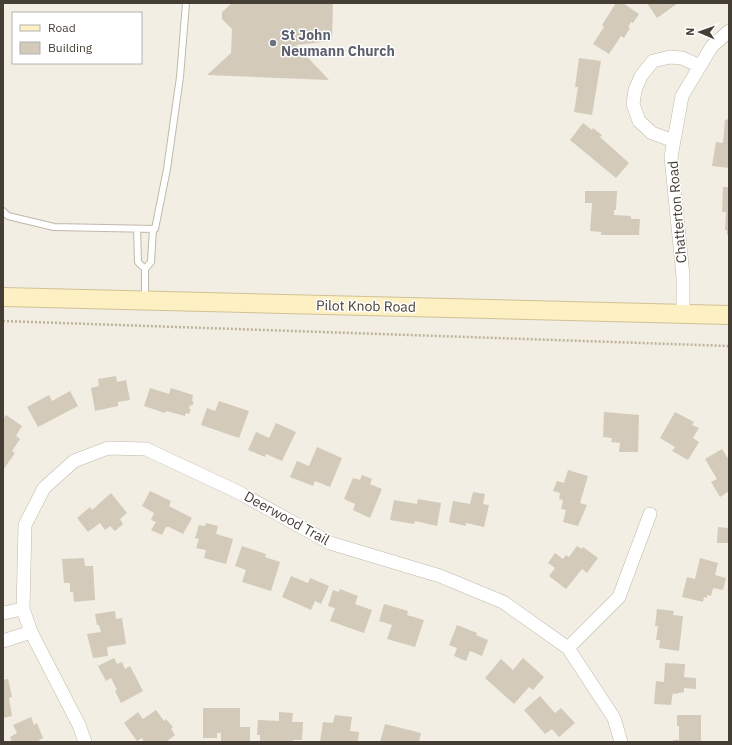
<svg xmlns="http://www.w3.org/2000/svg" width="732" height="745" viewBox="0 0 732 745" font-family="'IBM Plex Sans',sans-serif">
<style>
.building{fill:#d3caba}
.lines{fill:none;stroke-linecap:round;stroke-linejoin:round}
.lane-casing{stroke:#c0b9aa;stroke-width:8}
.street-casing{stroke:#c0b9aa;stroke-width:14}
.secondary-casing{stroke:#d1c295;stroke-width:20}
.path{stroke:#beb299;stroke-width:2.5;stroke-dasharray:2 2;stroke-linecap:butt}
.lane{stroke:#fff;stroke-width:6}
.street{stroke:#fff;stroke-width:13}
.secondary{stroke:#fdf0c3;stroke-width:18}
.worship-dot{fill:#6b7280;stroke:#fff;stroke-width:1.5}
.labels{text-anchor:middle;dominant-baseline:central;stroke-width:3;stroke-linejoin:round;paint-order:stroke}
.worship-label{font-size:14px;font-weight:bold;fill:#5b616d;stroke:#fff;text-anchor:start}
.street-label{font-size:14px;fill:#443e34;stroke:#fff}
</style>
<rect width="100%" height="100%" fill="#f2eee4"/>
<path class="building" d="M232 3H333L332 41 296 45 329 80 207 75 231 53 232 29 222 19V12Z
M616 3H623L639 14 633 23 631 22 628 27 630 28 624 38 621 36 609 54 593 44 604 27 602 25Z
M647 3H678L657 18Z
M579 58 601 61 592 115 574 112 578 87H575Z
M729 119V168L712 166 716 142 723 143 725 120Z
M583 123 592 130 593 128 602 135 600 137 629 163 616 178 570 140Z
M723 187H729V235H727V230H725L726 212H722Z
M585 191H617L616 210H614V215L631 216V219H640L639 235H601V232L590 231 592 203H585Z
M116 376 117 382 126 380 130 400 118 402V406L95 411 91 388 99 386 98 379Z
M150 388 169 394 171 388 193 395 192 401 194 402 192 406 190 405 189 409H191L189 414 186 413 185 416 166 411 165 413 144 406Z
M70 391 78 406 38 427 27 407 49 395 52 401Z
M219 401 249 411 239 438 201 425 207 408 215 411Z
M604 412 639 415 638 452H619L620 443 611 442 612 438 603 437Z
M675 412 694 422 692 425 699 428 693 438 699 442 688 460 672 451 675 447 660 438Z
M6 415 22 426 16 436 20 439 12 451 15 453 3 470V419Z
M276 423 296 432 282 461 266 454 265 457 248 450 256 432 269 438Z
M317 447 342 458 330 487 315 481 313 486 290 477 297 461 309 466Z
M722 449 729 460V491L720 497 711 482 717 479 705 459Z
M568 470 588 476 580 503 587 505 578 526 563 522 566 510 561 509 563 500 559 499 560 493 553 491 557 481 564 483Z
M362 475 372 479 370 484 382 489 370 518 353 510 355 504 344 499 353 478 360 480Z
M150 491 171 501 169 506 192 518 183 534 169 527H166L162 535 151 530 156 522 151 520 154 513 142 506Z
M473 492 485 494 483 504 489 505 484 527 466 523V526L449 522 453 501 470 504Z
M111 493 127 513 120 519 123 524 115 531 110 526 105 530 100 523 88 532 77 518 90 507 92 510Z
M418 499 441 503 437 526 415 521 414 524 390 520 394 500 417 504Z
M206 523 218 526 216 534 233 539 226 564 204 558 206 550 196 548 199 539 195 538 199 525 205 526Z
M728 524H729V543H717L718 527 728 528Z
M242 546 266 554 265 557 280 562 271 591 242 582 246 570 235 566Z
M577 546 582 549 583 547 598 558 587 573 582 569 566 589 549 576 555 568 548 563 555 553 563 559 566 555 569 557Z
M84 558 85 566H93L95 600 74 602 73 592H70V583H64L62 559Z
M700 558 718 563 715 575 726 578 723 590 713 588 711 596 707 595V598L704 597 703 602 682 597 687 577 695 579Z
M291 576 308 583 310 578 329 586 321 604 315 601 311 610 282 597Z
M340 589 358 596 355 604 372 610 364 633 330 621 335 608 328 606 333 590 339 592Z
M384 604 408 611 407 615 424 620 415 647 387 639 392 625 379 621Z
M657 609 674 611 673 615 683 616 679 651 659 648 660 640H656L658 626H655Z
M115 611 116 619 122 618 126 644 107 647 108 656 93 658 87 634 101 632 99 625H97L95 614Z
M457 625 477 633 476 635 488 640 482 656 470 651 466 661 454 656 457 648 449 645Z
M114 658 117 664 122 662 125 669 130 666 143 691 121 703 115 691 117 690 111 678 106 681 98 666Z
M523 658 544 677 533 690 529 687 514 704 485 678 501 659 513 670Z
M665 663 685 664 684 677 696 678V689L684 688V692L674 694 673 692 671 705 654 704 656 681 664 682Z
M8 679 12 697 9 698 12 716 3 718V680Z
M540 696 555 713 561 708 575 723 559 737 552 729 545 734 524 710Z
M203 708H240V727H250V742H221V733H217V738H203Z
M156 710 164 721 166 719 173 727 171 729 175 735 166 742H144L142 738 137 741 124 723 138 712 143 719Z
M279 712 293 713 292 722H303L302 740H293V742H260V735H257L258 720 279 721Z
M335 715 352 717 350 731 359 732 358 742H320L323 722 333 723Z
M677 715H701V742H673V740H679V726H677Z
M31 717 34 725 37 723 43 738 38 741 39 742H12L10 737 17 733 13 725Z
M385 724 421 733 419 742H380Z"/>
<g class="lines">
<defs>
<path id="lane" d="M3 211 8 216 54 227 155 229 167 169 180 77 186 3
M137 229 138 262 145 269
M145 300V269L151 262 153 229"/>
<path id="street" d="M674 141 652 133 639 121 633 104 635 90 641 76 653 61 670 57 682 58 700 66
M683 314V276L671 157 682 96 712 46 729 31
M3 613 23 609
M3 641 31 632
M568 648 619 597 650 514
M85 742 79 725 31 632 23 609 25 525 44 488 74 461 108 448 146 449 238 492 330 543 440 576 503 602 568 648 614 718 621 742"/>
<path id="secondary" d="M3 297 729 315"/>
</defs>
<use href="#lane" class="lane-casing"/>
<use href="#street" class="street-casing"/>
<use href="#secondary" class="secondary-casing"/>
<path class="path" d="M3 321 729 346"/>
<use href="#lane" class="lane"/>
<use href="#street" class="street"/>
<use href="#secondary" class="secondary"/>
</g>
<circle class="worship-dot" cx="273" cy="43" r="4"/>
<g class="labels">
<g class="worship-label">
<text x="281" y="35">St John<tspan x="281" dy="16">Neumann Church</tspan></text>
</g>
<g class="street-label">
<text transform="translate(677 212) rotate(-95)">Chatterton Road</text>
<text transform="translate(366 306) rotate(1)">Pilot Knob Road</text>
<text transform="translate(287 518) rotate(29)">Deerwood Trail</text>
</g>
</g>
<rect width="732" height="745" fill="none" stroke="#443e34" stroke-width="8"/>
<rect x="12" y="12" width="130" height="52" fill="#ffffff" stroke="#b4b2ae"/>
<rect x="20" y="25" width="20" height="6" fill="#fdf0c3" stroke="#b4b2ae"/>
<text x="48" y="32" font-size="12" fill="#443e34">Road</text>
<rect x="20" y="42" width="20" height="12" fill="#d3caba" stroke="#b4b2ae"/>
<text x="48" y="52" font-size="12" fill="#443e34">Building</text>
<g transform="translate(700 32) rotate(272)" stroke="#ffffff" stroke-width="3" paint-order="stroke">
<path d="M0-3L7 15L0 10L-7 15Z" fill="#443e34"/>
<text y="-6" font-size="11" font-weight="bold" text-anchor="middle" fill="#443e34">N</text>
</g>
</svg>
